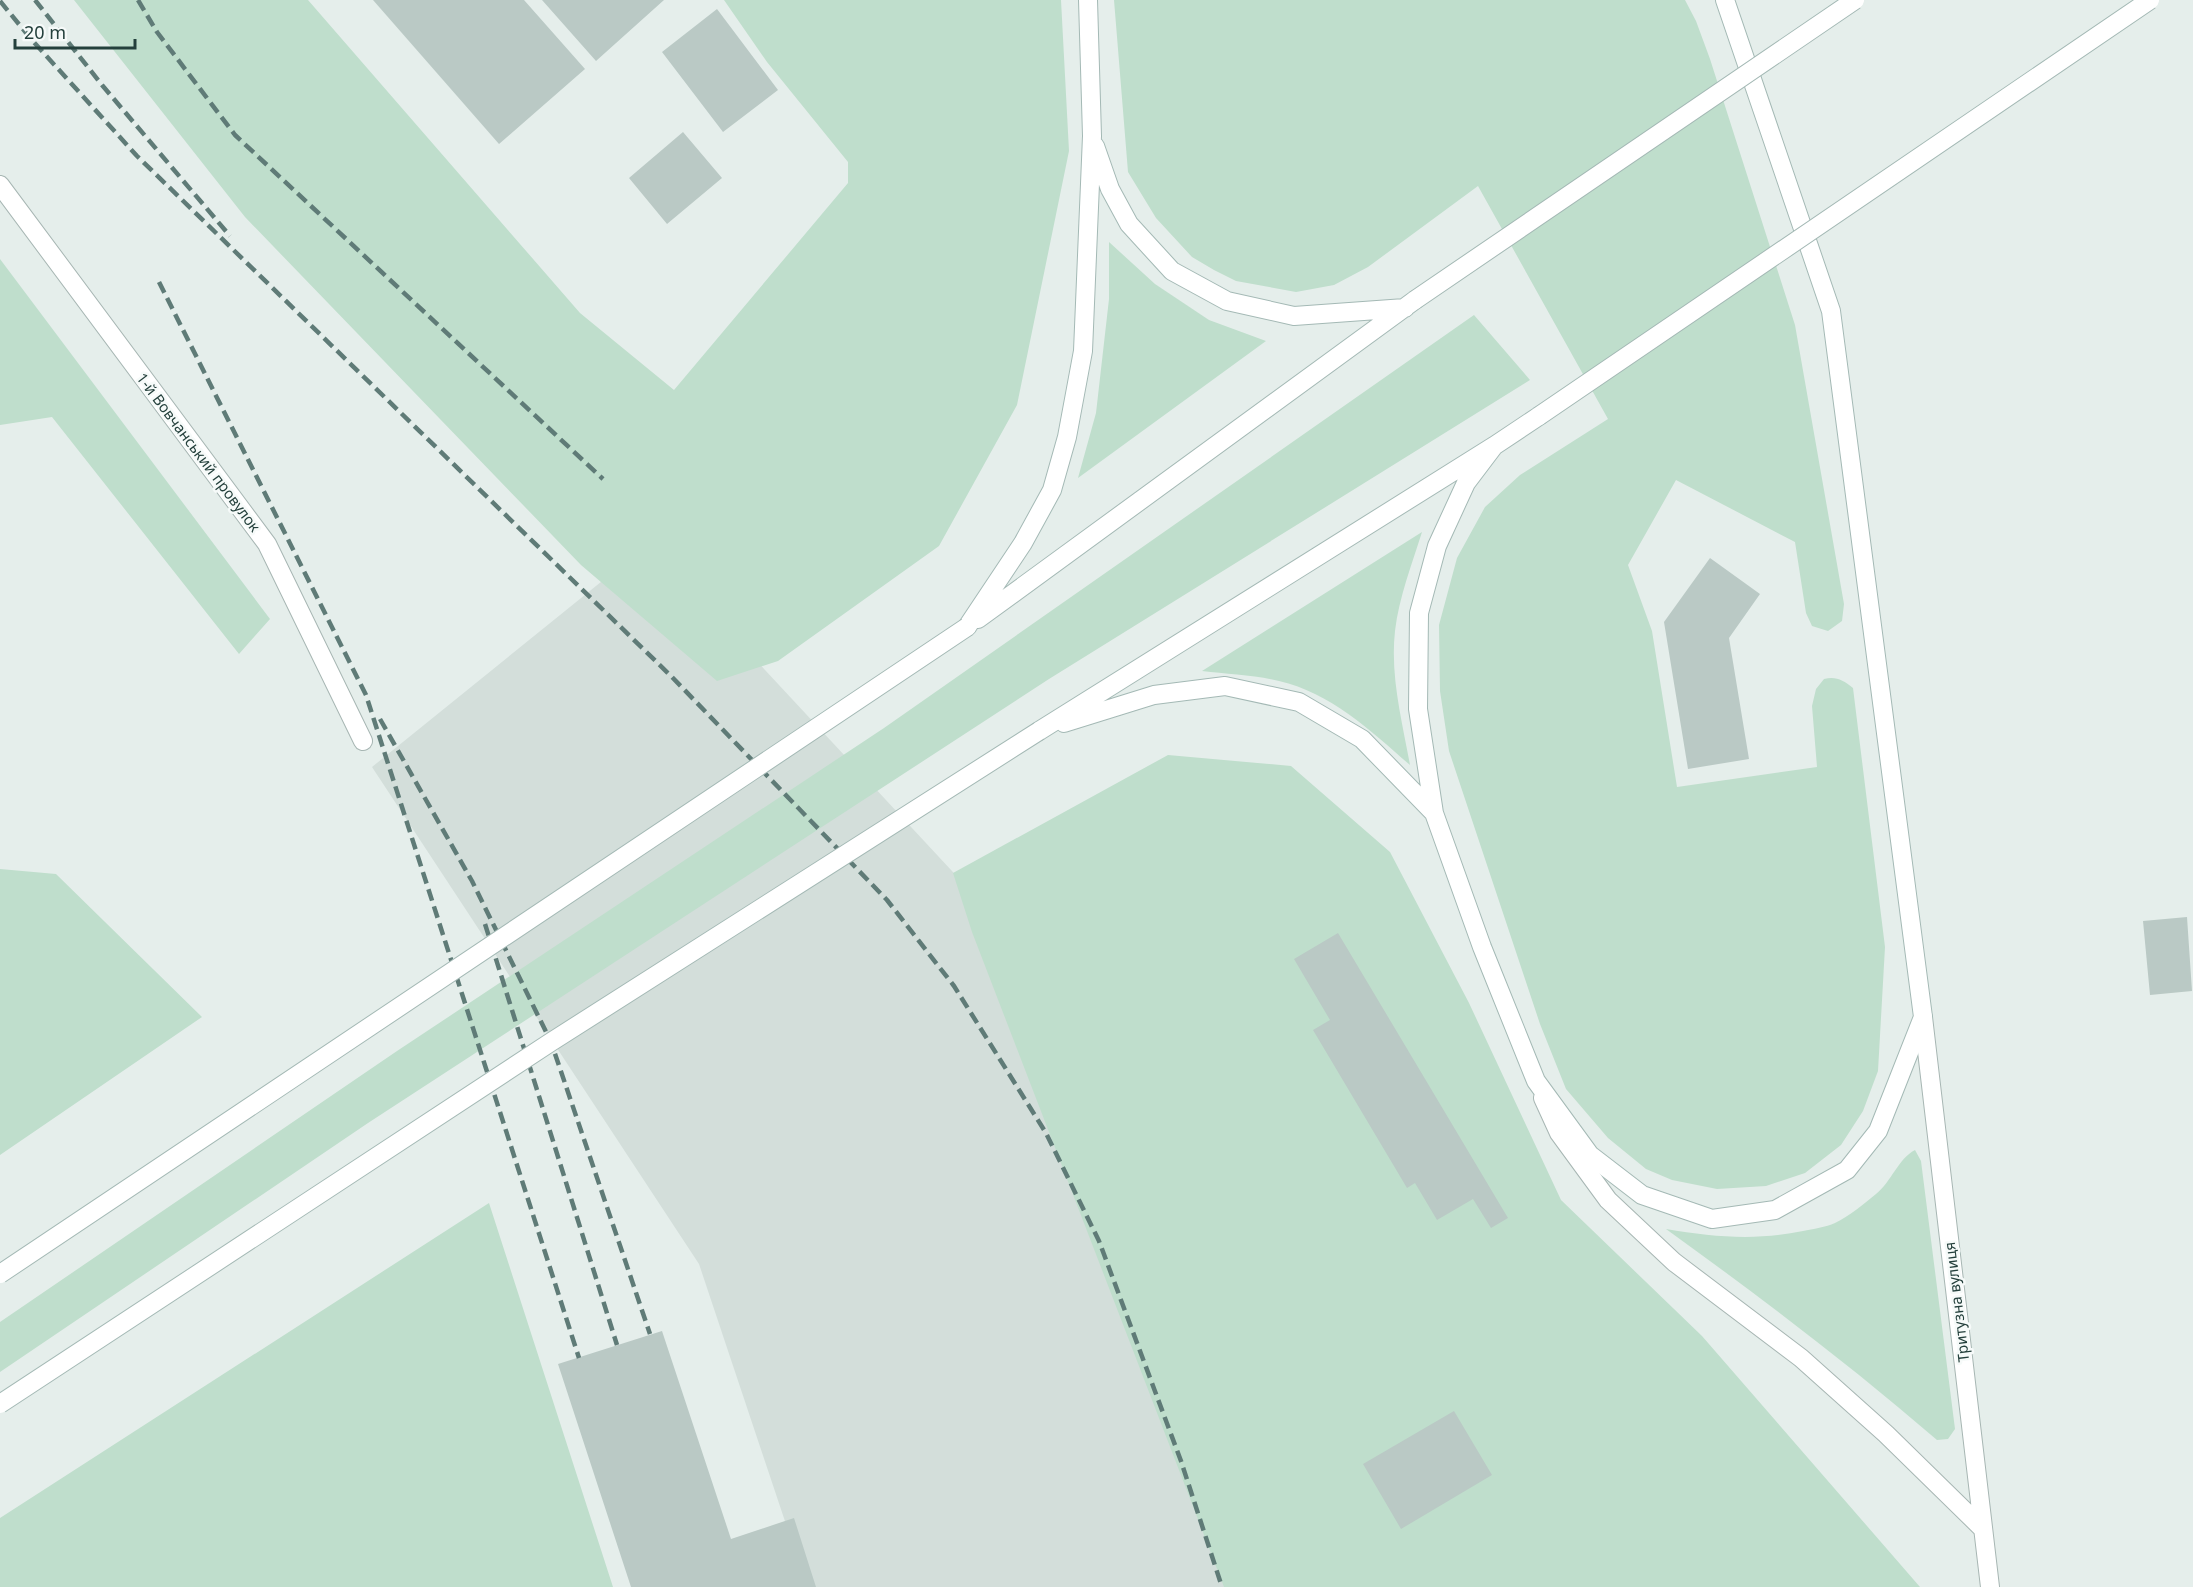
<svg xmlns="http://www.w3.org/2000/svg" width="2193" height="1587" viewBox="0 0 2193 1587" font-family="'Noto Sans',sans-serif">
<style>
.built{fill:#d3deda}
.green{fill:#bfdecc}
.building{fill:#bac9c5}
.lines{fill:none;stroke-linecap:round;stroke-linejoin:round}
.minor-casing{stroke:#a7b6b3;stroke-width:20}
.tertiary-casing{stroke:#a7b6b3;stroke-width:20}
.secondary-casing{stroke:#a4b9b5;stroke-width:20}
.minor{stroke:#fff;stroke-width:18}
.tertiary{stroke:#fff;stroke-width:18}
.secondary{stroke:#fff;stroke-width:18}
.rail{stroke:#5f7b77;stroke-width:4.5;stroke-dasharray:12 6;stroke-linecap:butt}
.secondary-bridge-casing{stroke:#a4b9b5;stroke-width:20;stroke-linecap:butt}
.secondary-bridge{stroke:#fff;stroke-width:18}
.labels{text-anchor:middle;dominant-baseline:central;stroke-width:5;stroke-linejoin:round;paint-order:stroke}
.street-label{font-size:15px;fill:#24403c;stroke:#f6faf9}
</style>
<rect width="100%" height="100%" fill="#e5eeeb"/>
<path class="built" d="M648 544 1096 1026 1320 1587H807L699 1264 372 767Z"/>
<path class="green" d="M74 0H308L580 313 674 390 848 183V162L767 62 724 0H1061L1069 151 1017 405 939 546 778 661 717 681 581 565 245 217Z
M1114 0H1685L1696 21 1710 59 1795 325 1844 604 1842 621 1828 631 1812 626 1806 613 1795 542 1676 480 1628 565 1652 631 1677 787 1817 767 1812 706 1816 689 1824 679C1836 676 1843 680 1853 688L1885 947 1878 1071 1863 1111 1841 1145 1805 1173 1766 1186 1717 1189 1672 1180 1646 1169 1608 1138 1566 1089 1540 1024 1449 751 1440 691 1439 625 1457 558 1485 507 1520 475 1608 419 1478 186 1368 267 1334 285 1296 292 1236 281 1214 270 1192 257 1156 218 1128 172Z
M1109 242 1155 284 1209 320 1266 341 1078 478 1096 413 1109 299Z
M0 259 270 619 239 654 52 417 0 425Z
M1474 315 1530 380 1049 679 368 1123 0 1372V1322L397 1051 884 728Z
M1422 532C1412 564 1399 597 1395 631 1390 676 1402 721 1410 765 1371 731 1331 693 1279 681 1255 675 1227 674 1202 671Z
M1168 755 1291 766 1390 852 1469 1003 1561 1200 1702 1336 1920 1587H1224L972 932 953 873Z
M0 869 56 874 202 1017 0 1155Z
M1915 1150 1921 1161 1955 1429 1948 1439 1937 1440C1850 1365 1759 1296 1666 1229 1714 1237 1755 1241 1803 1231 1813 1229 1826 1227 1835 1223 1849 1216 1864 1204 1876 1194 1892 1181 1898 1159 1915 1150Z
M489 1203 613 1587H0V1518Z"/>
<path class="building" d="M373 0H524L585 69 499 144Z
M542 0H664L596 61Z
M717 9 778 90 723 132 662 52Z
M683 132 722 178 667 224 629 178Z
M1710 558 1760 594 1729 638 1749 759 1688 769 1664 622Z
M2187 917 2192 991 2150 995 2143 921Z
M1338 933 1508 1218 1491 1228 1473 1199 1437 1220 1415 1183 1407 1188 1313 1030 1330 1020 1294 959Z
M662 1331 731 1539 794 1518 816 1587H631L558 1364Z
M1454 1411 1492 1475 1401 1529 1363 1464Z"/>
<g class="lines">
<defs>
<path id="minor" d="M0 185 267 544 363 741"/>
<path id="tertiary" d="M1923 1017 1990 1587
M1543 1098 1559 1133 1608 1200 1674 1262 1801 1358 1886 1434 1982 1528"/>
<path id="secondary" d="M1095 146 1110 189 1129 224 1172 271 1227 301 1294 316 1405 308
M1494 446 1466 483 1437 546 1419 613 1418 709 1434 813 1482 947 1536 1081 1590 1155 1642 1195 1712 1219 1775 1210 1847 1170 1878 1131 1923 1017 1831 311 1725 0
M978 619 1415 300
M967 627 1023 543 1052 490 1067 437 1083 351 1092 136 1088 0
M1064 723 1154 695 1225 686 1299 702 1362 739 1434 813
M1039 731 1494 446 1539 416"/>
</defs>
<use href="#minor" class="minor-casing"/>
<use href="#tertiary" class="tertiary-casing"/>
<use href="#secondary" class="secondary-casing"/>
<use href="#minor" class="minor"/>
<use href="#tertiary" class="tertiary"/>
<use href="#secondary" class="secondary"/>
<path class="rail" d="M35 0 102 85 230 236
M138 0 157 32 235 135 603 479
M0 1 31 39 137 156 672 677 887 900 954 986 1046 1133 1099 1241 1181 1461 1222 1587
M159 282 366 695 579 1358
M380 719 472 881 551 1042 650 1334
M485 924 617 1345"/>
<defs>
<path id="secondary-bridge" d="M1415 300 1855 0
M1539 416 2150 0
M0 1274 967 627
M0 1404 551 1042 1039 731"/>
</defs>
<use href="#secondary-bridge" class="secondary-bridge-casing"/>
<use href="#secondary-bridge" class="secondary-bridge"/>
</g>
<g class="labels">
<g class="street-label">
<text transform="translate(199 452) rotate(53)">1-й Вовчанський провулок</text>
<text transform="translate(1956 1302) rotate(-97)">Тритузна вулиця</text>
</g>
</g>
<path d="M15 39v9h120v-9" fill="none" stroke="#24403c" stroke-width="3"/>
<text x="24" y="39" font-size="18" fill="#24403c" stroke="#f6faf9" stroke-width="4.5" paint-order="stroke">20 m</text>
</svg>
